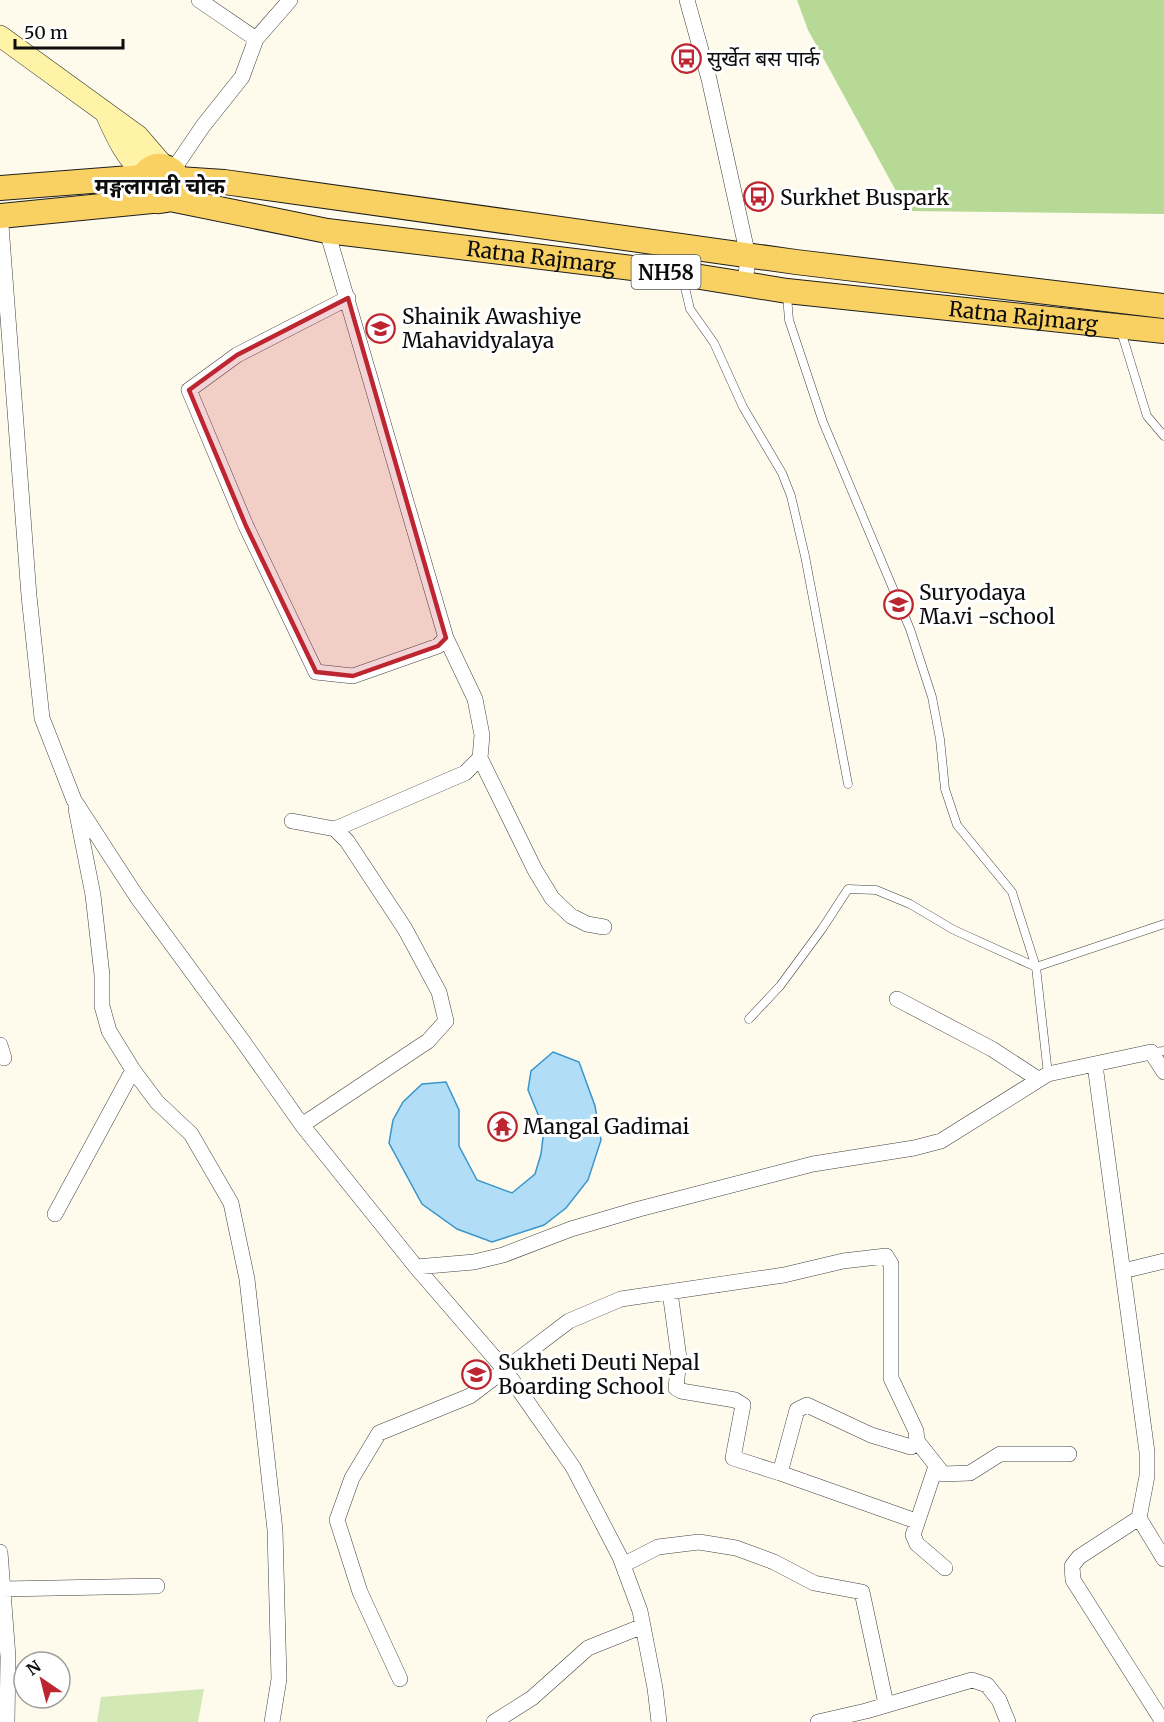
<svg xmlns="http://www.w3.org/2000/svg" width="1164" height="1722" viewBox="0 0 1164 1722" font-family="Merriweather,'Noto Sans Devanagari',serif">
<style>
.green{fill:#d2e9b6}
.forest{fill:#b6da96}
.water{fill:#b1def6;stroke:#3895cd;stroke-width:1.5}
.lines{fill:none;stroke-linecap:round;stroke-linejoin:round}
.service-casing{stroke:#404040;stroke-width:9}
.minor-casing{stroke:#404040;stroke-width:16}
.secondary-casing{stroke:#2f2f2f;stroke-width:22}
.primary-casing{stroke:#1e1e1e;stroke-width:26}
.service{stroke:#fff;stroke-width:8}
.minor{stroke:#fff;stroke-width:15}
.secondary{stroke:#fff3a7;stroke-width:21}
.primary{stroke:#f9d163;stroke-width:24}
.marked{fill:#bd2530;fill-opacity:0.2;stroke:#bd2530;stroke-width:4.5;stroke-linejoin:round}
.labels{text-anchor:middle;dominant-baseline:central;stroke-width:6;stroke-linejoin:round;paint-order:stroke}
.shield{fill:#fff;stroke:#565656;stroke-width:1.5}
.shield-label{font-size:20px;font-weight:bold;fill:#0d0d0d}
.poi-label{font-size:21px;fill:#0d0d0d;stroke:#fff;text-anchor:start}
.street-label{font-size:21px;fill:#0d0d0d;stroke:#fff}
.neighbourhood-label{font-size:22px;font-weight:bold;fill:#0d0d0d;stroke:#fff}
</style>
<rect width="100%" height="100%" fill="#fffbec"/>
<path class="green" d="M204 1689 198 1722H97L101 1697Z"/>
<path class="forest" d="M797 0H1164V214L907 211 808 30Z"/>
<path class="water" d="M553 1052 579 1062 595 1106 601 1140 588 1180 566 1208 544 1225 492 1242 457 1229 422 1204 389 1143 393 1120 403 1102 422 1084 446 1082 459 1110V1146L477 1180 512 1193 535 1174 541 1154 544 1129 528 1090 531 1071Z"/>
<g class="lines">
<defs>
<path id="service" d="M683 279 690 309 714 343 743 407 782 473 791 496 805 556 848 784
M787 296 789 320 823 422 910 629 932 697 940 739 945 789 957 825 1012 892 1036 967 1048 1074
M1121 331 1147 416 1164 436
M749 1019 780 986 822 929 848 889 876 890 910 904 954 930 1036 967 1164 924
M1151 1052 1164 1051"/>
<path id="minor" d="M199 0 256 39
M687 0 709 79 748 256 745 285
M173 170 203 126 242 77 256 39 290 0
M0 212 29 596 42 718 74 800 137 897 242 1040 302 1125 416 1267 505 1370 573 1467 620 1557 640 1611 655 1688 659 1722
M327 231 446 638 475 699 482 735 480 758 535 870 552 898 571 916 587 924 604 927
M348 298 237 355 189 390 246 526 316 672 353 676 438 646 446 638
M76 809 93 895 102 975V1006L109 1031 133 1070 157 1102 191 1134 231 1203 247 1279 275 1530 279 1679 272 1722
M292 821 335 829 465 773 480 758
M897 999 992 1049 1038 1079
M0 1045 4 1058
M1095 1065 1147 1452V1476L1139 1518 1079 1557 1072 1566 1073 1580 1163 1722
M302 1125 428 1041 446 1021 439 992 405 929 347 841 335 829
M55 1214 133 1070
M416 1267 474 1262 503 1255 571 1229 639 1209 813 1164 914 1148 941 1141 1048 1074 1151 1052 1164 1072
M1123 1271 1164 1261
M917 1441 943 1474 970 1473 1000 1454H1069
M936 1466 913 1535 917 1544 945 1568
M780 1473 916 1521
M1139 1518 1164 1559
M0 1552 8 1657 7 1722
M623 1565 658 1547 699 1542 736 1548 774 1562 814 1583 862 1592 886 1704
M3 1589 157 1586
M400 1679 360 1592 337 1520 352 1478 379 1433 470 1396 569 1321 621 1299 784 1275 843 1261 886 1256 891 1264V1378L916 1431 917 1441 911 1447 871 1435 807 1405 797 1410 780 1473 733 1458 743 1405 735 1400 681 1391 676 1388 679 1358 670 1292
M494 1722 532 1698 588 1648 643 1626
M818 1722 866 1711 972 1680 987 1685 999 1700 1008 1722"/>
<path id="secondary" d="M0 36 138 136 163 165
M106 114C116 136 125 157 144 173"/>
<g id="primary">
<path d="M178 179 224 182 796 262 1164 306"/>
<path d="M0 188 143 177"/>
<path id="s1" d="M170 199C178 189 182 175 168 168 137 154 129 213 170 199L327 231 682 274 787 291 1164 331"/>
<path d="M0 216 152 201"/>
</g>
</defs>
<use href="#service" class="service-casing"/>
<use href="#minor" class="minor-casing"/>
<use href="#secondary" class="secondary-casing"/>
<use href="#primary" class="primary-casing"/>
<use href="#service" class="service"/>
<use href="#minor" class="minor"/>
<use href="#secondary" class="secondary"/>
<use href="#primary" class="primary"/>
</g>
<path class="marked" d="M348 298 446 638 438 646 353 676 316 672 246 526 189 390 237 355Z"/>
<defs>
<symbol id="bus-ring" viewBox="-11 -11 22 22"><circle r="9.5" fill="#fff" stroke="#bd2530" stroke-width="1.5"/><path d="M-5-6H5V4H4V6H2V4H-2V6H-4V4H-5ZM-3.5-4V0h7V-4ZM-3.5 1.2v1.5H-2V1.2ZM2 1.2v1.5H3.5V1.2Z" fill="#bd2530"/></symbol>
<symbol id="school-ring" viewBox="-11 -11 22 22"><circle r="9.5" fill="#fff" stroke="#bd2530" stroke-width="1.5"/><path d="M0-5L7-2L0 1L-7-2ZM-4 1L0 2.5L4 1V4Q0 6-4 4Z" fill="#bd2530"/></symbol>
<symbol id="temple-ring" viewBox="-11 -11 22 22"><circle r="9.5" fill="#fff" stroke="#bd2530" stroke-width="1.5"/><path d="M0-6L5-2H3V0L6.5 2.5H4V6H1.5V3h-3V6H-4V2.5H-6.5L-3 0V-2H-5Z" fill="#bd2530"/></symbol>
</defs>
<g fill-rule="evenodd">
<use href="#bus-ring" x="670" y="42" width="33" height="33"/>
<use href="#bus-ring" x="742" y="180" width="33" height="33"/>
<use href="#school-ring" x="364" y="312" width="33" height="33"/>
<use href="#school-ring" x="882" y="588" width="33" height="33"/>
<use href="#temple-ring" x="486" y="1110" width="33" height="33"/>
<use href="#school-ring" x="460" y="1358" width="33" height="33"/>
</g>
<g class="labels">
<rect class="shield" x="631.5" y="255" width="69" height="34" rx="4.5"/>
<g class="shield-label">
<text x="666" y="272">NH58</text>
</g>
<g class="poi-label">
<text x="707" y="58">सुर्खेत बस पार्क</text>
<text x="780" y="197">Surkhet Buspark</text>
<text x="402" y="316">Shainik Awashiye<tspan x="402" dy="24">Mahavidyalaya</tspan></text>
<text x="919" y="592">Suryodaya<tspan x="919" dy="24">Ma.vi -school</tspan></text>
<text x="523" y="1126">Mangal Gadimai</text>
<text x="498" y="1362">Sukheti Deuti Nepal<tspan x="498" dy="24">Boarding School</tspan></text>
</g>
<g class="street-label">
<text stroke="none"><textPath href="#s1" startOffset="488">Ratna Rajmarg</textPath></text>
<text stroke="none"><textPath href="#s1" startOffset="974">Ratna Rajmarg</textPath></text>
</g>
<g class="neighbourhood-label">
<text x="160" y="186">मङ्गलागढी चोक</text>
</g>
</g>
<g transform="translate(42 1680) rotate(325)"><circle r="28" fill="#ffffff" stroke="#9e9e9e" stroke-width="1.5"/>
<path d="M0-4.5L10 22L0 15L-10 22Z" fill="#bd2530"/>
<text y="-9" font-size="16" font-weight="bold" text-anchor="middle" fill="#0d0d0d">N</text>
</g>
<path d="M15 39v9h108v-9" fill="none" stroke="#0d0d0d" stroke-width="3"/>
<text x="24" y="39" font-size="18" fill="#0d0d0d" stroke="#ffffff" stroke-width="4.5" paint-order="stroke">50 m</text>
</svg>
